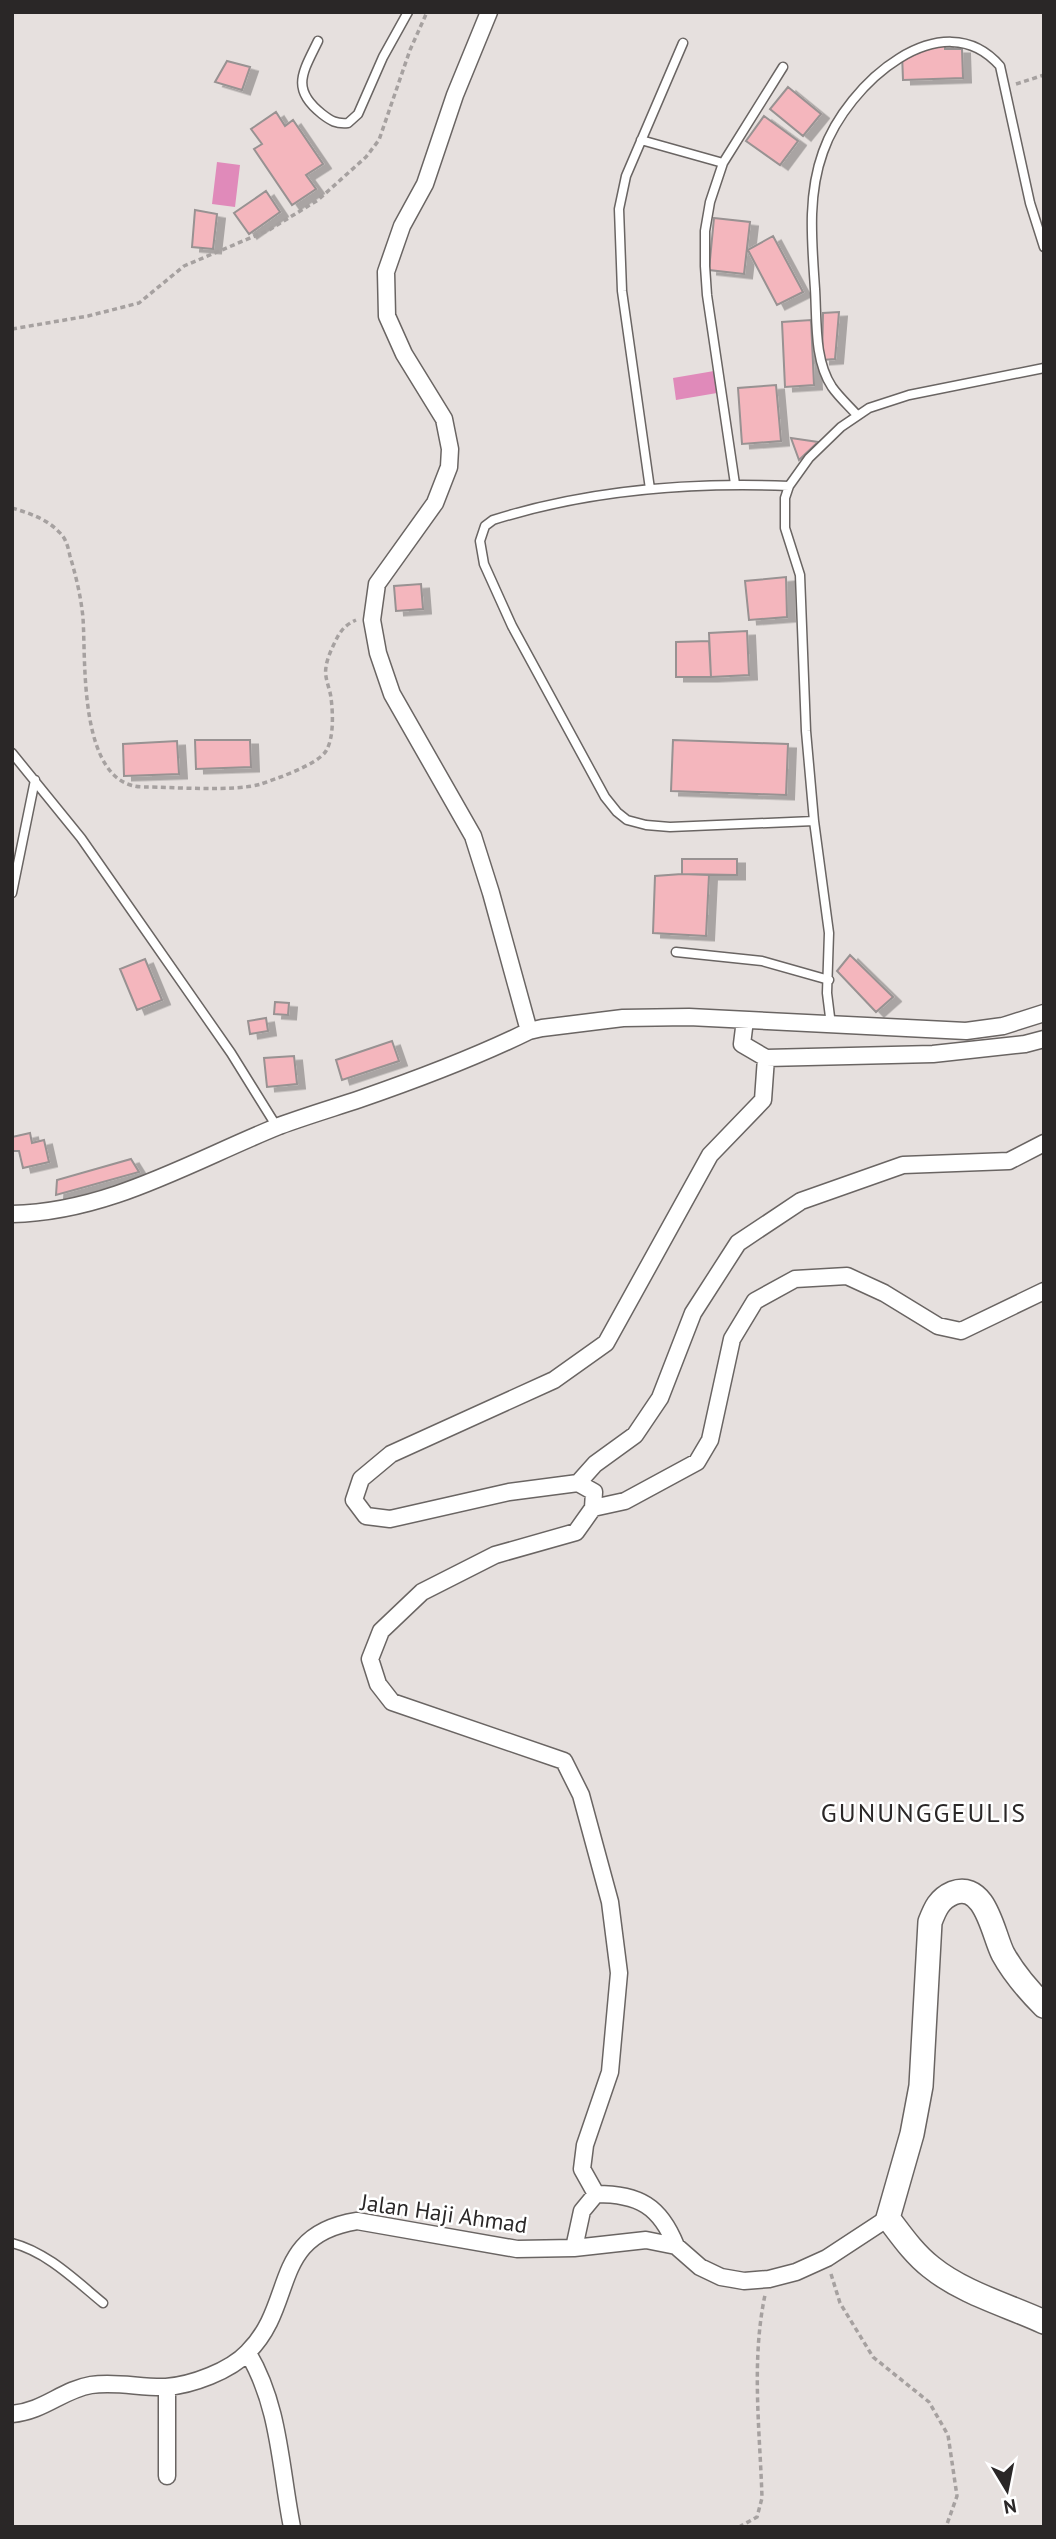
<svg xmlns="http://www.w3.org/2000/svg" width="1056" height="2539" viewBox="0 0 1056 2539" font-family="'PT Sans',sans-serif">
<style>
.water{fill:#e08aba}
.building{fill:#f4b6bd;stroke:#989292;stroke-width:2;filter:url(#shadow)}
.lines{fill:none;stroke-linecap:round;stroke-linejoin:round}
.service-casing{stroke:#6a6563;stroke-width:11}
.minor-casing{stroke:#6a6563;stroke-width:19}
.secondary-casing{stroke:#6a6563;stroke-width:26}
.path{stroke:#a6a1a0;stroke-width:3.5;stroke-dasharray:5 3.5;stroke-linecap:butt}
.service{stroke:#fff;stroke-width:8}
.minor{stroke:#fff;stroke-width:16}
.secondary{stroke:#fff;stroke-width:23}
.labels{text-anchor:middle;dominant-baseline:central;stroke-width:5;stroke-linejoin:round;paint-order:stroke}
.street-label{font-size:23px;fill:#2a2727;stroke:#fff}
.quarter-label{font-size:26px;letter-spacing:2px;fill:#2a2727;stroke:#fff}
</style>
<defs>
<filter id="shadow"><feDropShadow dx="8" dy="4.5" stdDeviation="0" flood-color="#0004"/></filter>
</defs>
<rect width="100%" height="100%" fill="#e6e0de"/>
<path class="water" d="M217 162 240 165 235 207 212 204Z
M714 371 717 393 676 400 673 378Z"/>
<path class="building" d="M945 43V49H962L963 78 903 80 902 53 919 52V44Z
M227 61 250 67 242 90 215 82Z
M788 87 821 114 803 136 770 109Z
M276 112 285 126 293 120 323 164 306 175 316 189 292 205 254 149 262 144 251 129Z
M764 116 798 141 780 165 746 141Z
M266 191 280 212 249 234 234 213Z
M195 210 217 214 213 249 192 247Z
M714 218 750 222 744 274 709 270Z
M773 236 803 292 777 305 748 250Z
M839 312 835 359 822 360 823 313Z
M811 320 814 385 785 387 782 322Z
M776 385 781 441 742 444 738 388Z
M791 438 818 442 799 460Z
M786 577 787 617 749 620 745 581Z
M421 584 423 609 396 611 394 586Z
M747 631 749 675 711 677 709 633Z
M709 641 711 677H676V642Z
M195 740H250L251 767 196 769Z
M673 740 788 744 786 795 671 791Z
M177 741 179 774 124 776 123 744Z
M682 859H737V875L682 874Z
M682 874 709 875 706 936 653 933 655 876Z
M850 955 893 997 876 1012 837 971Z
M145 959 162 1000 137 1010 120 969Z
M275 1002 289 1003 288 1015 274 1014Z
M266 1018 268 1031 250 1034 248 1021Z
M392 1041 399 1061 342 1080 336 1060Z
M294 1056 297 1084 267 1087 264 1058Z
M30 1133 32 1143 44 1140 49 1162 23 1168 19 1151H12V1137Z
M131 1159 139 1172 56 1195 57 1180Z"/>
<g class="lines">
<defs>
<path id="service" d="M318 41C303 72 290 89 322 114 331 121 336 124 348 123L358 114 383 57 408 12
M641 140 723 163
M857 415C849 406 839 397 832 387 814 360 817 321 815 289 812 243 807 196 823 152 847 83 943 0 1000 66L1030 203 1044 247
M735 484 707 295 705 266V231L710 202 723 163 783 67
M789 486C690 482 588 490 493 520L485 526 480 541 484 564 512 626 605 797 617 812 627 820 646 825 670 827 814 821
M650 489 622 291 619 209 626 176 683 43
M12 753 81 838 231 1053 277 1127
M12 893 35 780
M676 952 762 961 829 980
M831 1025 827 993 829 933 814 821 806 731 800 575 785 528V498L789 486 809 458 841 427 869 408 909 395 1044 368
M12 2243C47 2252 75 2280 103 2303"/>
<path id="minor" d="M489 12 455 95 425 184 402 226 386 272 387 316 404 354 444 419 450 449 449 467 435 503 377 584 372 620 378 653 392 694 473 836 491 893 529 1031
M745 1020 742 1044 766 1058 933 1054 1025 1044 1044 1039
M12 1214C109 1212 192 1161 279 1126 306 1116 333 1108 360 1099 418 1079 474 1058 529 1031L542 1028 623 1018 689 1017 966 1031 1003 1026 1044 1013
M578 1483 595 1464 635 1435 660 1398 693 1313 738 1243 801 1201 903 1165 1009 1161 1044 1143
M593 1508 625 1501 697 1462 710 1440 732 1339 755 1301 795 1279 847 1276 884 1293 938 1326 961 1331 1044 1291
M596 2194 582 2169 585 2145 610 2072 619 1973 610 1902 581 1795 564 1761 392 1702 378 1684 370 1659 381 1631 422 1592 495 1555 576 1532 593 1508 594 1492 578 1483 509 1492 390 1519 366 1516 354 1500 361 1479 391 1454 554 1380 606 1343 710 1155 763 1100 766 1058
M574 2248 582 2211 596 2194C639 2194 660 2206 676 2246
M248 2353C280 2407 280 2467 292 2527
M12 2414C44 2411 62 2390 91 2385 116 2381 141 2388 166 2387 192 2385 230 2371 248 2352 297 2303 269 2235 357 2221L517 2249 574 2248 646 2240 676 2246 700 2267 721 2277 744 2281 769 2279 796 2272 827 2258 888 2218
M167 2476V2387"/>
<path id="secondary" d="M1044 2006C1028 1990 1014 1974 1003 1954 993 1935 986 1881 953 1893 939 1899 935 1909 930 1922L921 2086 912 2134 888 2218C901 2235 914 2254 931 2267 963 2293 1007 2305 1044 2322"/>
</defs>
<use href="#service" class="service-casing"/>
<use href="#minor" class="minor-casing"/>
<use href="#secondary" class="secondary-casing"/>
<path class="path" d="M1016 84 1044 75
M12 329 88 316 139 303 184 266 269 230 318 200 366 157 379 140 410 50 427 12
M12 508C29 513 47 519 59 532 66 538 68 547 70 556 76 576 81 597 83 618 86 662 78 787 144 787 174 787 234 792 261 784 278 778 317 765 326 751 334 738 333 713 331 698 330 688 324 678 326 667 327 659 331 650 335 642 340 631 345 625 356 620
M831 2274 840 2303 873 2357 929 2402 948 2435 957 2496 946 2527
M739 2527 757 2517 762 2498C760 2431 751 2361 765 2295"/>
<use href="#service" class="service"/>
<use href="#minor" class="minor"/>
<use href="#secondary" class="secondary"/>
</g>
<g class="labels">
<g class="street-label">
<text transform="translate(444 2213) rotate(8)">Jalan Haji Ahmad</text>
</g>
<g class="quarter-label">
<text x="924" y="1812">GUNUNGGEULIS</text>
</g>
</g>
<rect width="1056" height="2539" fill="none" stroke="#2a2727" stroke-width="28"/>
<g transform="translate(1007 2490) rotate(170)" stroke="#ffffff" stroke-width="5" paint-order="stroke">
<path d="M0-5L12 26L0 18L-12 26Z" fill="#2a2727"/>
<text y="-10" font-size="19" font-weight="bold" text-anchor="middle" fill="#2a2727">N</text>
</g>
</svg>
